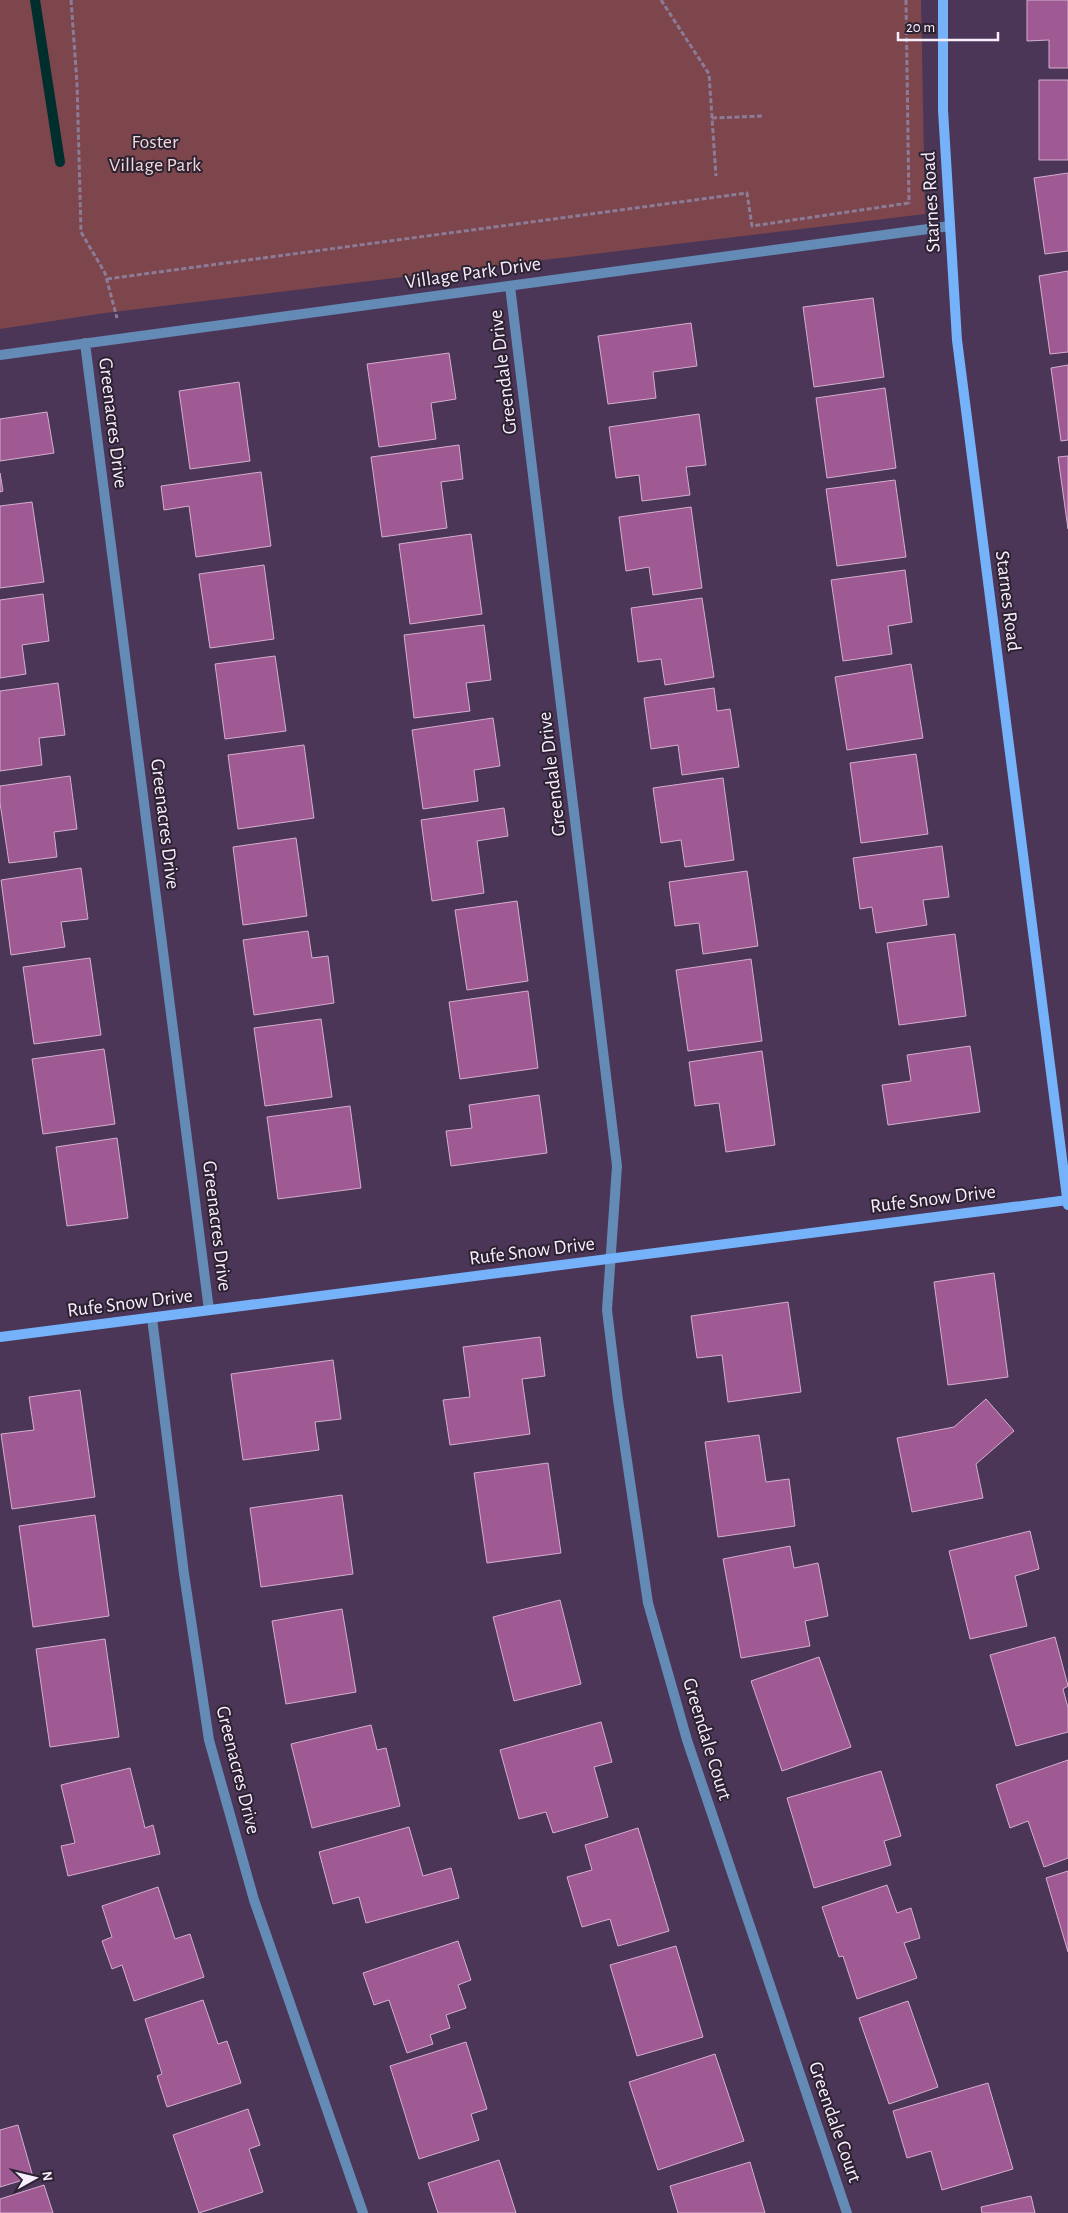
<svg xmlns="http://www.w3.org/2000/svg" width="1068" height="2213" viewBox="0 0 1068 2213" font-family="'Alegreya Sans',sans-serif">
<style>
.green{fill:#7d464c}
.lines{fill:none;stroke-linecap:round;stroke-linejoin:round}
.stream{stroke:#002e2d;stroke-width:10}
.building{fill:#9f5a93;stroke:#d5aecd}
.path{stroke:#8c7b96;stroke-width:3;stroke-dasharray:5 2.5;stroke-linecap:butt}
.minor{stroke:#648ab6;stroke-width:10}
.secondary{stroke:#75b2f9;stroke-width:10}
.labels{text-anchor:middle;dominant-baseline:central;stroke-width:4;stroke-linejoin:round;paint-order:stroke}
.park-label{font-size:20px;fill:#f1d7d8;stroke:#2c2231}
.street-label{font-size:20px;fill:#f8eefe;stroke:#2c2231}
</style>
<rect width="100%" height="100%" fill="#4b3657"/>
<path class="green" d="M0 0H921L925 214 105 313 0 329Z"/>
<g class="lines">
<path class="stream" d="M35 0 60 162"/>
</g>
<path class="building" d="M1027 0H1068V68H1049V40L1027 41Z
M1039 80H1068V160H1039Z
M1068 173V251L1045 254 1034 178Z
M1068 271V352L1050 354 1039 276Z
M873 298 884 377 814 387 803 307Z
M691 323 697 366 653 372 656 398 608 404 598 336Z
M449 353 456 399 431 403 436 439 379 447 367 364Z
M1068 365V440L1061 441 1051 368Z
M239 382 250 461 190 469 179 391Z
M885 388 896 468 827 478 816 398Z
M47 412 54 453 0 461V419Z
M699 414 706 465 686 467 690 495 642 501 639 475 616 478 609 427Z
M459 445 463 479 441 482 447 528 382 537 371 457Z
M1068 456V529L1058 457Z
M261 472 271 546 196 557 189 506 164 510 161 486Z
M0 473 3 491 0 492Z
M895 480 906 557 837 566 826 489Z
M32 502 44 582 0 588V506Z
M691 507 702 588 653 595 649 567 626 571 619 517Z
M471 534 482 614 410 624 399 544Z
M264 565 274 639 210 648 199 574Z
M905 570 912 622 888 626 892 654 843 661 831 580Z
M43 594 49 641 22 645 26 674 0 678V600Z
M702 598 714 677 665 685 661 659 638 662 631 608Z
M484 625 491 680 466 683 470 711 414 718 404 635Z
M275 656 286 731 225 739 215 664Z
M911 664 923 738 847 750 835 677Z
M58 683 65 735 39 738 42 765 0 771V691Z
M714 688 717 711 730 709 739 767 682 775 678 745 651 749 644 698Z
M493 718 500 766 474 770 478 801 423 809 412 730Z
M304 745 314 818 238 829 228 755Z
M916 754 928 834 861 843 850 763Z
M70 776 77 829 54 832 57 857 9 863 0 803V786Z
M723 778 734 860 685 867 681 840 661 843 653 788Z
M504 808 508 836 477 841 484 893 432 901 421 820Z
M296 838 307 916 243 925 233 847Z
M942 846 949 897 923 900 927 925 876 933 872 907 860 909 853 858Z
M81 868 88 919 61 922 65 947 11 955 1 880Z
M747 871 758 946 703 954 699 923 675 926 669 882Z
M517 901 528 981 467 990 455 910Z
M308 931 312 958 328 956 334 1003 254 1015 243 940Z
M955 934 966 1016 899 1025 887 943Z
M90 958 101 1035 34 1044 23 967Z
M751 959 762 1041 688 1051 676 970Z
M528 991 538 1068 460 1079 449 1002Z
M321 1019 332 1097 265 1106 254 1028Z
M970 1046 980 1112 888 1125 882 1085 911 1081 907 1055Z
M104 1049 115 1124 43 1134 32 1059Z
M762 1051 775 1145 726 1152 719 1103 695 1106 689 1062Z
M539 1095 547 1153 451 1166 446 1131 472 1128 469 1105Z
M350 1106 361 1188 278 1199 267 1117Z
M117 1138 128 1218 67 1226 56 1147Z
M994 1273 1008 1377 948 1385 934 1282Z
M788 1302 801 1392 728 1402 722 1355 697 1358 691 1316Z
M540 1337 545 1376 522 1379 530 1434 450 1445 443 1400 470 1397 463 1347Z
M333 1360 341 1419 315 1422 319 1450 243 1460 231 1374Z
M80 1390 95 1497 12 1509 1 1434 34 1430 29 1397Z
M986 1399 1014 1431 976 1464 983 1498 912 1512 897 1438 954 1427Z
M759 1435 766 1482 789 1479 795 1526 718 1537 705 1442Z
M548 1463 561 1553 487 1563 474 1473Z
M342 1495 353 1574 261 1587 250 1508Z
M95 1515 109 1616 33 1627 19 1526Z
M1030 1531 1039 1569 1015 1576 1027 1626 970 1639 949 1551Z
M790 1546 794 1568 818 1563 828 1616 805 1621 810 1646 741 1658 723 1559Z
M560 1600 581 1684 514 1701 493 1617Z
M342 1609 356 1692 286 1704 272 1621Z
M1055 1637 1068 1686 1063 1689 1068 1708V1732L1016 1746 990 1655Z
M105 1639 119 1737 50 1747 36 1649Z
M819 1657 851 1747 782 1771 751 1681Z
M601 1722 612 1762 594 1767 608 1817 553 1833 546 1812 519 1819 500 1750Z
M371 1725 377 1750 386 1748 400 1806 312 1828 291 1744Z
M1068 1760V1858L1044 1867 1028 1821 1010 1828 996 1785Z
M130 1768 145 1828 153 1825 160 1854 68 1876 61 1846 75 1843 61 1785Z
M881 1771 901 1836 884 1841 891 1865 814 1888 787 1798Z
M409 1827 423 1876 451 1868 459 1898 366 1923 359 1897 333 1904 319 1852Z
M638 1828 669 1931 618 1946 610 1919 582 1927 567 1877 592 1870 585 1845Z
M1068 1871V1952L1046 1878Z
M887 1885 897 1913 911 1908 920 1938 904 1943 917 1978 857 1999 843 1956 839 1957 822 1907Z
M158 1887 175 1939 190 1934 204 1977 134 2001 122 1965 112 1969 102 1941 112 1937 102 1906Z
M458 1941 471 1980 458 1985 466 2008 446 2015 450 2028 430 2035 433 2044 407 2053 389 2000 374 2005 363 1973Z
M676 1946 703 2037 637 2056 610 1965Z
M203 2000 218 2044 227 2041 241 2083 167 2107 157 2076 162 2074 145 2019Z
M908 2001 938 2087 889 2104 859 2018Z
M466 2042 487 2109 471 2114 479 2140 419 2159 390 2066Z
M715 2054 744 2141 658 2170 629 2082Z
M988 2083 1013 2169 942 2190 931 2151 907 2158 893 2111Z
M248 2109 260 2145 249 2149 263 2192 199 2213 173 2135Z
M18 2125 33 2177 0 2187V2130Z
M499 2160 516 2213H438L428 2183Z
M750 2162 765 2213H678L670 2186Z
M44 2185 53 2213H0V2199Z
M1031 2196 1035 2213H982L981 2207Z"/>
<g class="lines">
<path class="path" d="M71 0 77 83 81 232 105 273 117 318
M661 0 709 74 716 176
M906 0 909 204
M712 118 764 116
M107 279 747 193 752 226 909 203"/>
<path class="minor" d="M510 286 617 1166 607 1310 618 1400 648 1603 687 1740 847 2213
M85 343 209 1310
M0 355 950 226
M152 1318 184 1574 209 1740 254 1900 363 2213"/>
<path class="secondary" d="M943 0V110L957 340 1068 1205
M0 1337 1068 1200"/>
</g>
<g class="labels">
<g class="park-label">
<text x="155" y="142">Foster<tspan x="155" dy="23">Village Park</tspan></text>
</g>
<g class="street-label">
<text transform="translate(931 202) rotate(-93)">Starnes Road</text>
<text transform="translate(473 273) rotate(-8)">Village Park Drive</text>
<text transform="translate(503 372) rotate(-97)">Greendale Drive</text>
<text transform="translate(113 423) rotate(83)">Greenacres Drive</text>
<text transform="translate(1008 601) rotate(83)">Starnes Road</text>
<text transform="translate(552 774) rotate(-97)">Greendale Drive</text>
<text transform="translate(165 824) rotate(83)">Greenacres Drive</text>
<text transform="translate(933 1199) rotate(-7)">Rufe Snow Drive</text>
<text transform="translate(217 1226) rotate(83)">Greenacres Drive</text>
<text transform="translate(532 1251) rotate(-7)">Rufe Snow Drive</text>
<text transform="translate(130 1303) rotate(-7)">Rufe Snow Drive</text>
<text transform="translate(707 1739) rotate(73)">Greendale Court</text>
<text transform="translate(238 1770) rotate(76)">Greenacres Drive</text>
<text transform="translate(835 2122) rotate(71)">Greendale Court</text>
</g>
</g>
<g transform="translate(35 2178) rotate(82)" stroke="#2c2231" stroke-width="4" paint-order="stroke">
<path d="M0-4L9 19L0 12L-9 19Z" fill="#f8eefe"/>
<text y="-8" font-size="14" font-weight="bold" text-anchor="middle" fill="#f8eefe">N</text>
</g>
<path d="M898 32v8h100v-8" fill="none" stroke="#f8eefe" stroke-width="2.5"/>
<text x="906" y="32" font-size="15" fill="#f8eefe" stroke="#2c2231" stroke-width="4" paint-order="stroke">20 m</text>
</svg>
